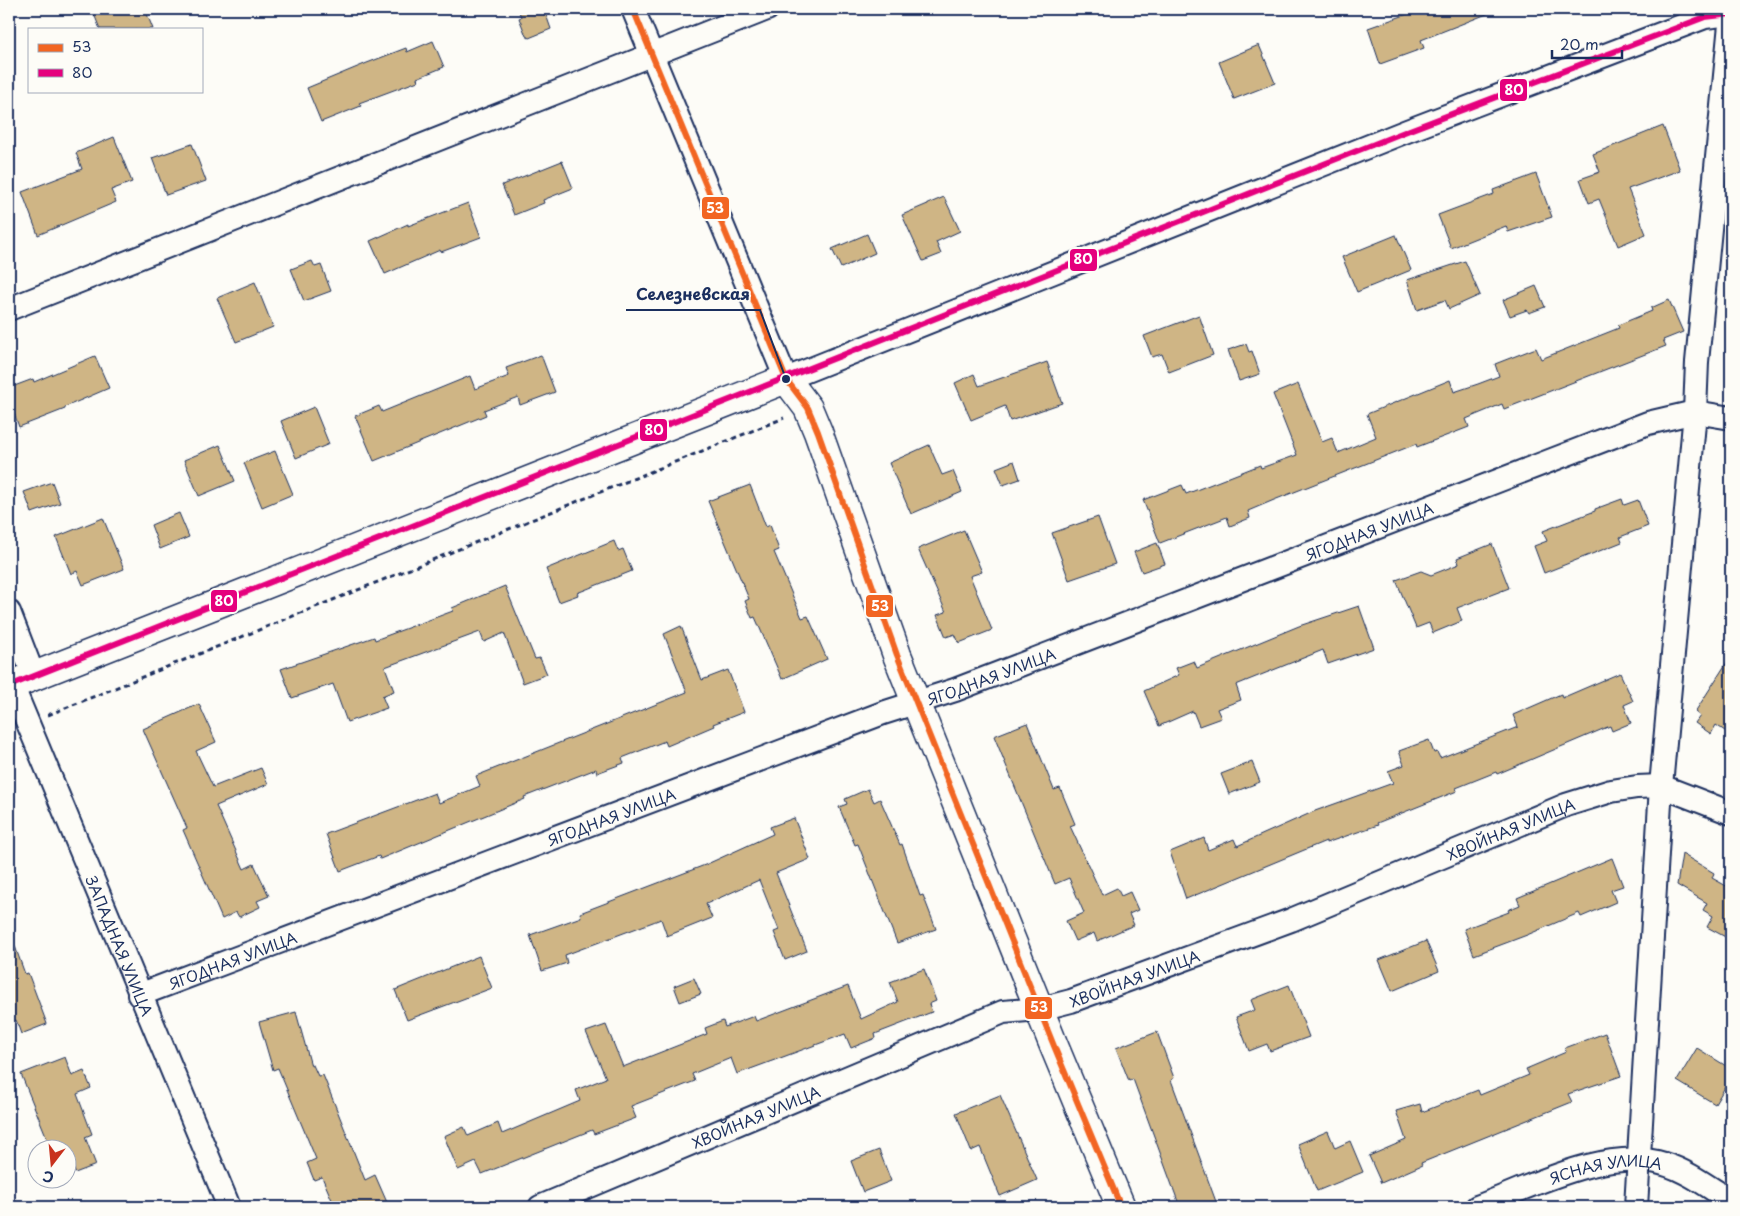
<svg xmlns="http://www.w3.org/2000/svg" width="1740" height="1216" viewBox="0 0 1740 1216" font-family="'Playpen Sans',sans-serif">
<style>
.building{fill:#cfb585;stroke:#1b2f5e}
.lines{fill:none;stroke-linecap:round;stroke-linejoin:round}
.street-casing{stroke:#1b2f5e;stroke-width:26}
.secondary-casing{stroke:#1b2f5e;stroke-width:31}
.path{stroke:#1b2f5e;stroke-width:3;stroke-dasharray:5 4;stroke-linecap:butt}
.street{stroke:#fdfcf7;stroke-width:22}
.secondary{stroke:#fdfcf7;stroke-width:28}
.bus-1-casing{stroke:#fdfcf7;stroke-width:10}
.bus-2-casing{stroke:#fdfcf7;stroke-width:10}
.bus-1{stroke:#f26522;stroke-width:6}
.bus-2{stroke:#e5007d;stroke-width:6}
.labels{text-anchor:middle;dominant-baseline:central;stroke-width:4;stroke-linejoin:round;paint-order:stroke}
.street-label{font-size:15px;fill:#1b2f5e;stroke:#fdfcf7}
.leader{fill:none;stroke:#1b2f5e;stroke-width:2}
.callout-dot{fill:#1b2f5e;stroke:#fdfcf7;stroke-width:2}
.callout-label{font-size:16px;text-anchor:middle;font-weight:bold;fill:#1b2f5e;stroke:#fdfcf7;stroke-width:4;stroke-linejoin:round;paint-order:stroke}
.line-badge{stroke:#fdfcf7;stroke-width:2}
.badge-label{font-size:14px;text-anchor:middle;font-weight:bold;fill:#fff}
</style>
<rect width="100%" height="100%" fill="#fdfcf7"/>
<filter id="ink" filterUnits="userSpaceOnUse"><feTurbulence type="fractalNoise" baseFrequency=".02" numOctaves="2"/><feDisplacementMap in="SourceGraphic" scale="10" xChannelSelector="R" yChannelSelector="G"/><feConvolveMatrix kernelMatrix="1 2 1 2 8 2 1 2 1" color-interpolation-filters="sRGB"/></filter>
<g filter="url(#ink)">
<path class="building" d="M92 9H145L153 29H100Z
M518 9H544L551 29 529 38 526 36 519 18 521 17Z
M1422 9H1497V10L1421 40 1424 48 1380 64 1368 28Z
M433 41 444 67 417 78 418 81 359 103 361 106 321 122 307 88 367 63 406 48 407 52Z
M1259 45 1275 83 1234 99 1219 62Z
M1663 126 1680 170 1628 189 1646 234 1618 246 1599 199 1589 203 1580 179 1600 172 1593 154Z
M114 137 132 182 111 190 116 202 38 235 22 192 82 169 76 153Z
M192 144 206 181 166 195 152 158Z
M562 161 573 188 543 200 544 203 514 215 502 185Z
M1536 174 1552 217 1508 232 1506 226 1451 248 1438 215 1494 194 1493 190Z
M944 197 960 231 936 242 941 254 923 261 902 215Z
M468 203 481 237 441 252 440 250 385 274 370 241 408 224V226Z
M867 234 875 253 841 268 832 249Z
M1396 235 1411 270 1357 292 1342 257Z
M312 261 315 267 321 265 331 291 304 301 291 269Z
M1465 261 1480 295 1449 309 1445 300 1417 310 1407 280Z
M255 282 273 327 236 342 217 298Z
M1536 286 1545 307 1529 313 1527 310 1510 316 1503 300Z
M1669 300 1683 332 1663 340 1666 346 1504 409 1502 404 1466 419 1469 427 1417 447 1416 444 1274 500 1248 511 1250 518 1230 526 1227 517 1160 543 1143 500 1182 485 1186 494 1260 465 1261 468 1297 455 1273 394 1298 384 1322 442 1332 438 1338 453 1376 437 1367 414 1450 380 1454 392 1478 384 1499 376 1495 364 1536 348 1541 359 1619 328 1618 325 1652 311 1651 308Z
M1199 315 1213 355 1169 372 1162 354 1152 357 1144 336Z
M1246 344 1249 352 1252 351 1260 374 1239 381 1228 350Z
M541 355 555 392 520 405 518 397 484 410 486 415 374 461 355 416 379 406 382 412 470 376 475 389 509 376 506 368Z
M95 356 109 388 65 407V409L19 427 9 399V388L33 379 34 382Z
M1047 362 1062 403 1010 421 1005 406 971 420 955 383 974 374 979 386Z
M314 407 329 444 296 458 281 421Z
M220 445 235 481 199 496 184 460Z
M929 445 942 475 953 471 962 492 911 514 889 463Z
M275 451 293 494 262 507 244 463Z
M1014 461 1020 479 1003 485 996 468Z
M52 482 60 503 32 513 24 492Z
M750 485 766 527 770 525 779 550 774 552 802 618 808 616 827 659 782 679 755 617 752 618 745 601 749 599 708 501Z
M1622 499 1624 505 1638 500 1648 526 1620 537 1622 542 1544 573 1534 546 1547 541 1543 531 1595 511V509Z
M179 513 189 537 160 549 151 525Z
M1098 517 1115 564 1069 580 1052 533Z
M103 518 124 569 83 585 77 571 71 574 56 537Z
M964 530 982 572 970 576 992 630 959 643 955 634 946 637 937 615 946 612 918 549Z
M614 541 618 551 623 549 632 571 577 593 578 595 559 602 546 569Z
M1157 543 1165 564 1142 572 1134 552Z
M1492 544 1509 588 1457 608 1462 621 1433 633 1429 623 1416 628 1396 580 1421 571 1431 575 1459 564 1457 558Z
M505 586 535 659 540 658 547 674 523 683 504 633 484 642 480 632 385 667 394 691 382 696 387 708 347 722 333 684 292 698 281 669 374 637 375 640 453 611 452 608Z
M1359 606 1374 648 1328 664 1323 650 1236 685 1241 700 1217 709 1221 718 1199 726 1193 711 1159 726 1144 691 1179 675 1176 668 1194 661 1197 668 1299 626Z
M681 626 702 680 728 670 744 712 713 724 714 726 667 746 665 741 622 758 624 763 597 773 596 769 524 797 525 799 380 859 379 856 340 871 326 834 435 793 439 803 480 786 476 776 687 692 664 634Z
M1731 656V735L1716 725 1711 734 1695 723 1700 716 1695 712Z
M1620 673 1633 701 1624 705 1631 723 1612 731 1610 726 1497 774 1496 772 1456 788 1457 791 1377 823 1378 825 1326 843V841L1186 899 1170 852 1204 838 1208 850 1234 839 1237 846 1315 811 1393 783 1388 771 1404 765 1399 751 1429 740 1434 753 1437 752 1440 758 1518 727 1513 715 1561 694 1562 698Z
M199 704 216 742 196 751 213 787 261 768 268 784 216 806 244 869 254 864 269 896 257 901 260 907 239 917 236 912 222 919 183 830 187 828 143 729Z
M1027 723 1054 790 1060 788 1075 824 1070 826 1102 895 1117 888 1121 896 1130 892 1138 910 1129 914 1134 925 1097 941 1094 933 1075 941 1066 921 1084 913 1069 878 1055 884 994 736Z
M1252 762 1260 782 1229 794 1221 774Z
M868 789 874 802 880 799 900 845 902 844 920 896 923 895 936 929 897 943 858 844 855 845 839 807 847 804 845 799Z
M794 818 810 859 776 873 807 951 785 960 774 932 779 930 759 880 706 904 712 918 667 936 661 919 565 955 567 963 542 971 530 935 581 917 580 913 705 865 773 834 770 827Z
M1682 854 1714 873 1712 878 1730 888 1731 885V940L1707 927 1713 916 1703 910 1707 903 1677 885Z
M1612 858 1623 886 1611 890 1616 902 1581 917 1579 913 1527 935 1474 955 1464 929 1509 912 1508 910 1520 905 1517 898Z
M9 935H11L25 974 28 973 47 1024 21 1034 16 1020 9 1023Z
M1426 941 1439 971 1392 991 1379 960Z
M479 956 492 988 407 1020 395 990Z
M924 969 936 1001 929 1004 932 1012 875 1034 876 1038 851 1048 845 1034 737 1074 731 1058 692 1074 695 1081 631 1106 636 1118 594 1134 592 1130 482 1174 476 1162 458 1170 444 1136 464 1127 468 1136 498 1123 502 1134 580 1101 576 1090 606 1078 586 1032 606 1025 623 1067 707 1034 705 1028 723 1021 725 1027 754 1016 756 1021 848 986 861 1019 898 1002 890 982Z
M694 978 701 994 680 1002 674 986Z
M1289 985 1309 1037 1270 1051 1267 1044 1249 1051 1236 1017 1255 1010 1251 1000Z
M296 1012 311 1066 313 1065 318 1076 323 1075 365 1180 375 1175 389 1207H335L322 1177 314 1180 307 1163 316 1159 278 1068 273 1070 259 1022Z
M1157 1032 1174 1078 1171 1080 1218 1207H1180L1133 1079 1129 1081 1116 1048Z
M1605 1033 1621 1076 1568 1094 1572 1102 1421 1163 1422 1165 1381 1183 1369 1156 1406 1140 1396 1111 1420 1104 1422 1112 1478 1090 1480 1095 1529 1075 1526 1069 1566 1052 1565 1048Z
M1697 1048 1731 1069V1077L1715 1104 1677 1081Z
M65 1057 72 1076 84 1071 91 1088 77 1094 92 1134 85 1137 96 1165 75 1173 68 1148H51L21 1074Z
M1000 1095 1037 1180 1000 1196 980 1147 971 1151 956 1113Z
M1328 1131 1335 1148 1350 1141 1363 1172 1317 1191 1298 1144Z
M879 1150 891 1181 863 1192 851 1161Z"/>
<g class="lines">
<defs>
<g id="street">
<path d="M633 9 786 379 1407 131 1705 17 1731 14"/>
<path d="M9 309 767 9"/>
<path d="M9 612 34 677"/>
<path id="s1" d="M12 685 229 1207"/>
<path id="s2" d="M139 995 883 713 955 690 1648 423 1695 412 1731 418"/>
<path id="s3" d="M540 1207 1003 1012 1040 1009 1071 1001 1291 920 1566 805 1611 791 1637 787 1661 786 1731 813"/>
<path id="s4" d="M1477 1207C1530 1187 1608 1146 1664 1164 1688 1171 1710 1188 1731 1201"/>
<path d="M1636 1207 1661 786 1695 412 1697 362 1731 14"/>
</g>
<path id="secondary" d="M9 686 786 379 808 408 818 432 897 655 1054 1046 1121 1207"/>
</defs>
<use href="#street" class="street-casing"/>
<use href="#secondary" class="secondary-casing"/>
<path class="path" d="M48 715 784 418"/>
<use href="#street" class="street"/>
<use href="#secondary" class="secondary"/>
<defs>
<path id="bus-1" d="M633 9 786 379 808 408 818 432 897 655 1054 1046 1121 1207"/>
<path id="bus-2" d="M9 686 1407 131 1705 17 1731 14"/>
</defs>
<use href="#bus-1" class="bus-1-casing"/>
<use href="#bus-2" class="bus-2-casing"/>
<use href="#bus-1" class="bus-1"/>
<use href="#bus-2" class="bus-2"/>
</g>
</g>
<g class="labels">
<g class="street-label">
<text stroke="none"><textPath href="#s2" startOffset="1315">ЯГОДНАЯ УЛИЦА</textPath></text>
<text stroke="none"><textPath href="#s2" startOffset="910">ЯГОДНАЯ УЛИЦА</textPath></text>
<text stroke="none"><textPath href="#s2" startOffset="505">ЯГОДНАЯ УЛИЦА</textPath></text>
<text stroke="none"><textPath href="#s3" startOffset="1044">ХВОЙНАЯ УЛИЦА</textPath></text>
<text stroke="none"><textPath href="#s1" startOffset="282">ЗАПАДНАЯ УЛИЦА</textPath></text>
<text stroke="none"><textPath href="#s2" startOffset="100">ЯГОДНАЯ УЛИЦА</textPath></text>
<text stroke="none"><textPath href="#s3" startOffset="639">ХВОЙНАЯ УЛИЦА</textPath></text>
<text stroke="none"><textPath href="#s3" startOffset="234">ХВОЙНАЯ УЛИЦА</textPath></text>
<text stroke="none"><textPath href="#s4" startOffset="136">ЯСНАЯ УЛИЦА</textPath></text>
</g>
</g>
<path class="leader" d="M786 379L760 310H626"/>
<circle class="callout-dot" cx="786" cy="379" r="5"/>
<g class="callout-label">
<text x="693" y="300">Селезневская</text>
</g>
<g class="line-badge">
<rect x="1499" y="78" width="29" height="24" rx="5" fill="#e5007d"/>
<rect x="701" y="196" width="29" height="24" rx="5" fill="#f26522"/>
<rect x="1069" y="248" width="29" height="24" rx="5" fill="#e5007d"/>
<rect x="639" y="418" width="29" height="24" rx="5" fill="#e5007d"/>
<rect x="210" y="589" width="28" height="24" rx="5" fill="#e5007d"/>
<rect x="865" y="594" width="29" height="24" rx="5" fill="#f26522"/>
<rect x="1024" y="996" width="29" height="24" rx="5" fill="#f26522"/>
</g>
<g class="badge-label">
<text x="1514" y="95">80</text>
<text x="715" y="213">53</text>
<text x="1083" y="264">80</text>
<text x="654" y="435">80</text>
<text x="224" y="606">80</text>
<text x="880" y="611">53</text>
<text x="1039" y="1012">53</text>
</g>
<rect width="1740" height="1216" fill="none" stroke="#fdfcf7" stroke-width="30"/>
<rect x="15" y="15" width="1710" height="1186" fill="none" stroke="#1b2f5e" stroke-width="2" filter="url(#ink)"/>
<rect x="28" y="28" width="175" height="65" fill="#fdfcf7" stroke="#a3aaba"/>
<rect x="38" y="44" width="25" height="8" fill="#f26522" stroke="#a3aaba"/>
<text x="72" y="52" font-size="15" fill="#1b2f5e">53</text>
<rect x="38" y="69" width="25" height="8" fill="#e5007d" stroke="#a3aaba"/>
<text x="72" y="78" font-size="15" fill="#1b2f5e">80</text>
<g transform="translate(52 1164) rotate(196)"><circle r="24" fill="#fdfcf7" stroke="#a3aaba"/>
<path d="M0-4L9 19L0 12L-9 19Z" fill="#c8321e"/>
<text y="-8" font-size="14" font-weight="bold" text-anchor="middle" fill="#1b2f5e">С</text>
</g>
<path d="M1552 50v8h70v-8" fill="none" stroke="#1b2f5e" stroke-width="2.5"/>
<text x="1560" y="50" font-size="15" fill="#1b2f5e" stroke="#fdfcf7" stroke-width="4" paint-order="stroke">20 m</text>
</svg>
